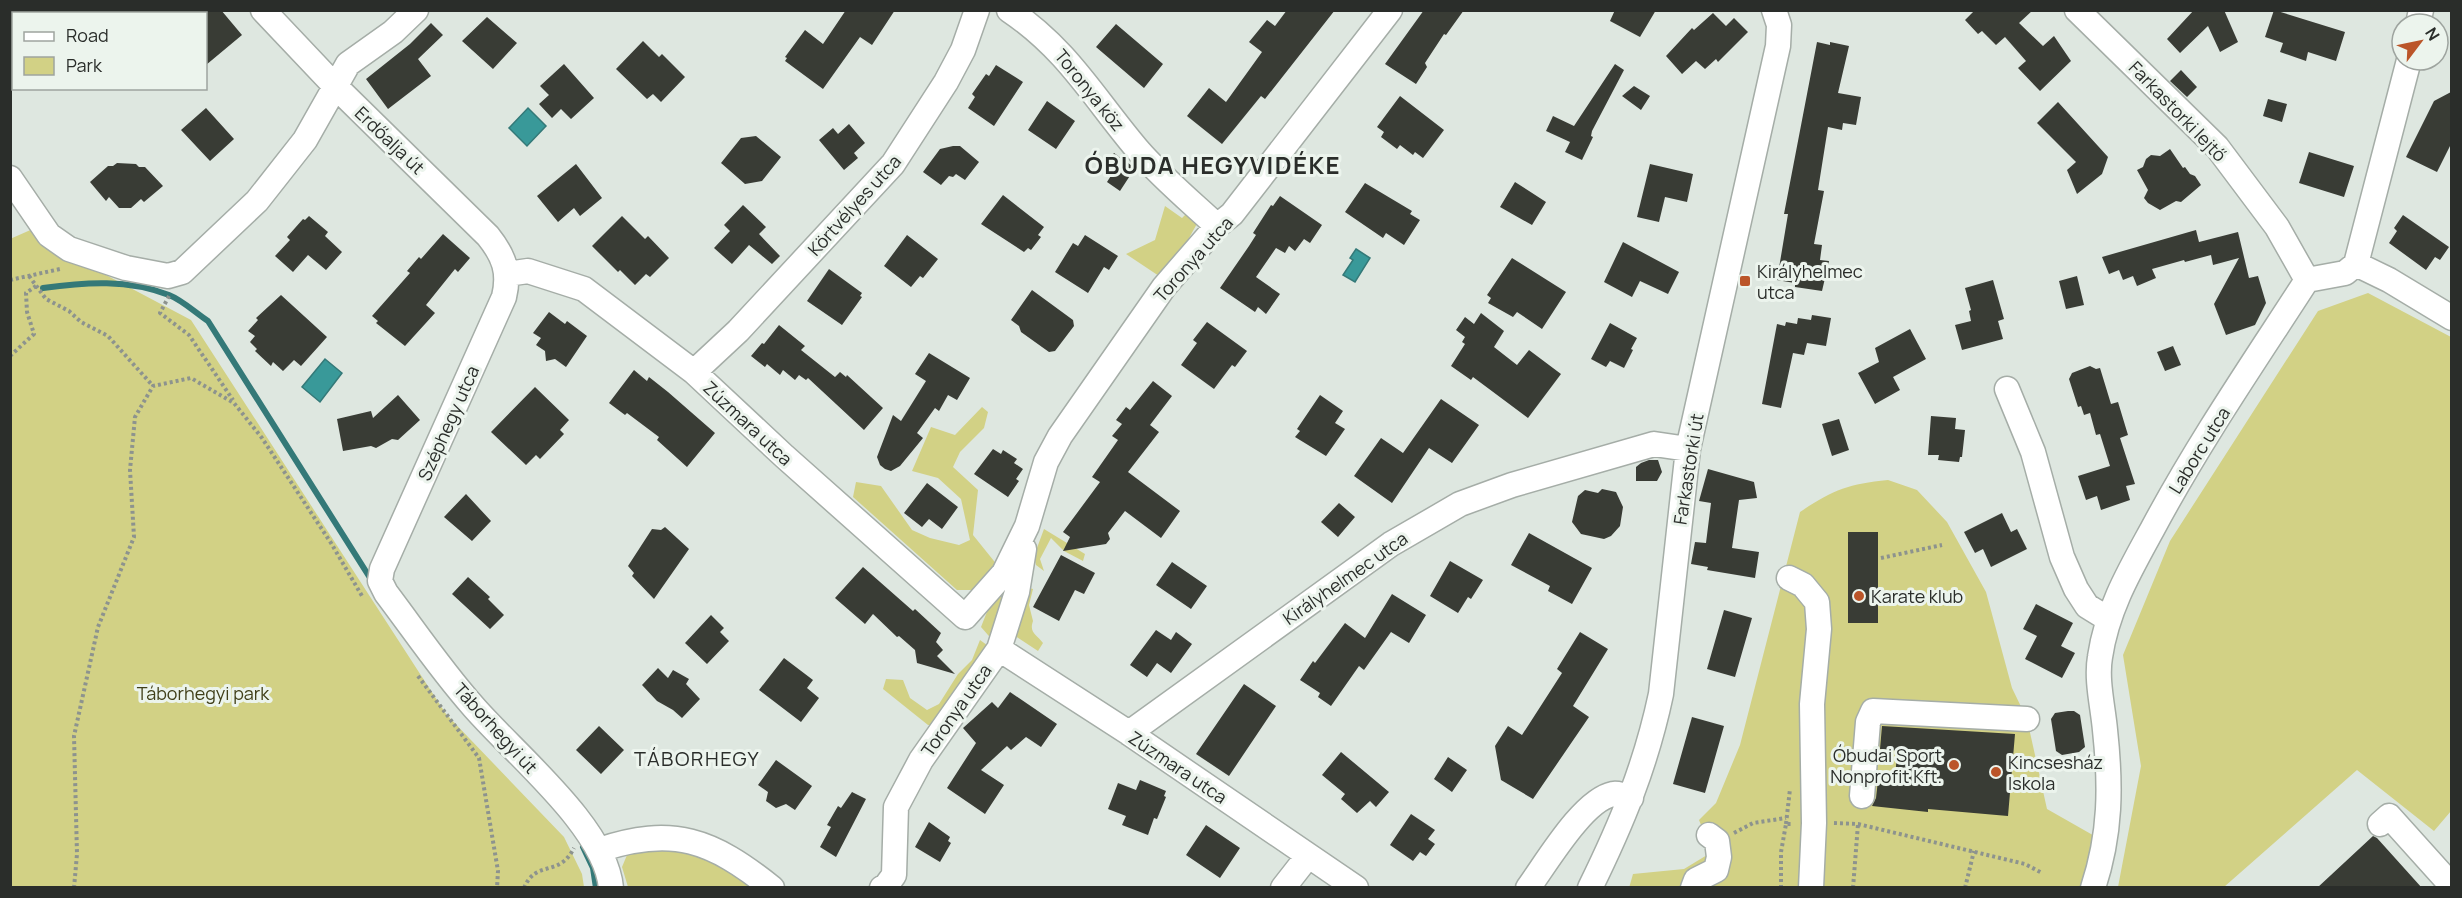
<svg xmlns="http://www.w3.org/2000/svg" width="2462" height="898" viewBox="0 0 2462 898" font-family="Manrope,sans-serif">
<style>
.green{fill:#d2d185}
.water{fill:#399999;stroke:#347978;stroke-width:1.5}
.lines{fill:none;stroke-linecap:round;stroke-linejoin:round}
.stream{stroke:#347978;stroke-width:6}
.building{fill:#393c35}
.minor-casing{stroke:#a5ada7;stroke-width:27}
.path{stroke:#8d938e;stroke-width:4;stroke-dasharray:3 3;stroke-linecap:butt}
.minor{stroke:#fff;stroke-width:24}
.poi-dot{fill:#bb5529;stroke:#ecf4ed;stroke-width:2}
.labels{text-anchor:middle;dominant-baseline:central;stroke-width:6;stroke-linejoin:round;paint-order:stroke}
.street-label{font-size:18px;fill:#2a2d2a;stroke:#ecf4ed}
.poi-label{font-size:18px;fill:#2a2d2a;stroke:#ecf4ed;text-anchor:start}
.park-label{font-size:18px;fill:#403f19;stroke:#ecf4ed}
.neighbourhood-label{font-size:20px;letter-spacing:1.5px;fill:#2a2d2a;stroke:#ecf4ed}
.district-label{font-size:24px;font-weight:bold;letter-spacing:1.5px;fill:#2a2d2a;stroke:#ecf4ed}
</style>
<rect width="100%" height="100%" fill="#dee7e0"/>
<path class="green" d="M1165 206 1182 218 1189 211 1199 220 1177 260 1162 278 1126 254 1155 240Z
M35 228 72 257 191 320 446 714 564 837 582 874 584 887H11L10 239Z
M2368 293 2451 337V811L2434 831 2357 770 2224 887H2118L2141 766 2123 655 2170 541 2318 311Z
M982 407 988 412 984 428 960 452 953 467 978 490 973 535 998 566 974 590H957L853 497 856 482 881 486 912 530 930 538 959 545 970 540 961 499 938 478 912 471 931 427 955 435Z
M1888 480 1917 490 1947 522 1986 592 2012 688 2027 719 2047 809 2098 838 2084 887 1629 888 1633 874 1684 869 1712 852 1699 820 1716 803 1740 745 1800 512C1833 490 1848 484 1888 480Z
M1044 529 1085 554 1083 561 1064 551 1051 538 1040 559 1044 571 1036 565 1034 556Z
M1010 570 995 643 981 627 996 589Z
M1025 587 1033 589 1029 605 1033 621C1029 633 1036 634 1043 643L1038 651 1012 634Z
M980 640 991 648 938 725H928L883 689 886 679 903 680 910 698 927 710 939 704 958 674 972 660Z
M655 845 696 850 754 887H628L622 867 627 855Z"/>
<path class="water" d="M528 108 546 126 527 146 509 128Z
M1356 249 1370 258 1355 282 1343 275 1353 260 1350 258Z
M325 359 342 373 320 402 302 387Z"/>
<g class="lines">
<path class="stream" d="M43 288C86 282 128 279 169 295 182 300 196 313 208 321L372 581
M583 847 593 868 596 888"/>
</g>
<path class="building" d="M206 10H221L242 35 206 65Z
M846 10H895L872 45 860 37 823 89 785 61 787 58 785 57 805 30 823 44Z
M1287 10H1335L1265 99 1261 96 1222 144 1187 116 1209 88 1226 102 1262 52 1249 42 1267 20 1275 26Z
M1424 10H1464L1446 35 1444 34 1425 63 1427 67 1416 84 1385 64Z
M1615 10H1656L1640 37 1610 21Z
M1975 10H2033L2019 23 2043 46 2054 36 2071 61 2040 91 2018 68 2026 61 2005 37 1996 45 1982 31 1978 34 1965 20Z
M2194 10H2224L2238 42 2220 52 2208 26 2180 53 2167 39Z
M2274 10 2345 32 2336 61 2308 52 2306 61 2280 52 2283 43 2265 37Z
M1713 13 1726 26 1734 18 1748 32 1718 62 1716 59 1705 69 1696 61 1682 74 1666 56 1692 28 1694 30Z
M487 17 517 43 493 69 462 41Z
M431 23 443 35 418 59 431 76 388 109 366 79 410 44Z
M1116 24 1163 64 1144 88 1096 47Z
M643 41 659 57 662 54 685 77 661 102 653 94 647 99 616 69Z
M1817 42 1830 45V42L1849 46 1838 93 1861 97 1856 125 1843 123 1842 130 1828 127 1818 190 1824 191 1814 244 1822 245 1820 260 1829 261 1822 291 1795 287V283L1777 280 1788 214H1784Z
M564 64 594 98 571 119 561 109 552 118 539 104 549 95 540 86Z
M1615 64 1624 70 1592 131 1591 136 1593 137 1582 160 1565 152 1570 142 1546 131 1553 116 1574 126Z
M996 65 1023 82 994 126 968 108 975 97 972 94 986 74 989 76Z
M2181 70 2197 87 2187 97 2170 81Z
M1634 86 1650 96 1641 110 1622 96Z
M2451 92V144L2437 172 2406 157 2434 101Z
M1400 96 1444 130 1423 158 1415 152 1413 155 1400 145 1397 149 1381 137 1384 132 1377 127Z
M2268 99 2287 104 2282 122 2263 116Z
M1047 101 1075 121 1056 149 1028 130Z
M2058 102 2108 157 2102 174 2077 194 2067 170 2076 162 2037 123Z
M206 108 234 139 210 161 181 130Z
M849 124 865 143 854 153 858 158 844 170 819 140 833 128 838 134Z
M756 136 781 157 762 181 745 184 721 163 741 138Z
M953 146H960L979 162 965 180 956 174 953 177 949 176 941 185 923 172 940 149Z
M2170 149 2183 168 2185 167 2190 174 2195 176 2201 185 2181 202 2176 201 2160 210 2148 203 2144 198 2148 190 2137 170 2143 167 2146 159 2151 155 2160 156Z
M2309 152 2354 166 2344 197 2299 183Z
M1114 153 1135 168 1120 191 1107 182 1114 171 1106 165Z
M117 163 136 164 139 167H145L163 186 144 202 141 199 131 208H119L109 197 106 201 90 182 108 166H113Z
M576 164 602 198 580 216 574 208 558 222 537 196Z
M1650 164 1693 174 1687 202 1665 197 1659 222 1637 217Z
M1515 182 1546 202 1532 225 1500 207Z
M1365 183 1412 211 1410 214 1420 220 1404 245 1386 233 1383 238 1345 212Z
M1003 195 1044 227 1038 235 1041 237 1031 250 1028 248 1024 252 981 224Z
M1280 196 1322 225 1310 243 1304 239 1295 251 1289 246 1285 253 1276 248 1256 277 1280 294 1266 314 1258 307 1255 312 1220 288 1249 246 1256 235 1253 233 1271 205 1273 206Z
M743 205 766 227 759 234 780 256 772 264 749 245 732 264 714 248 730 231 724 225Z
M2403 215 2449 247 2440 260 2435 257 2426 270 2389 243 2397 231 2394 228Z
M309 216 328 232 325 236 342 252 326 270 308 255 293 272 275 256 290 240 287 237 303 219 305 220Z
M622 216 645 239 648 236 669 258 650 277 646 274 635 285 620 270 618 272 592 246Z
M2196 230 2199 242 2238 232 2249 278 2258 276 2266 303 2255 325 2226 335 2214 304 2239 258 2213 265 2211 255 2185 262 2184 260 2152 269 2156 278 2137 286 2133 276 2123 280 2119 270 2109 274 2102 257Z
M443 234 470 258 458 272 455 269 426 305 435 313 405 346 376 323 378 321 372 316 410 273 407 271 419 257 421 259Z
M907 235 938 259 923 278 920 276 911 287 884 266Z
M1085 235 1118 256 1109 270 1104 267 1088 293 1055 272 1073 243 1078 246Z
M1623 242 1679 272 1668 294 1640 281 1632 297 1604 282Z
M1512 258 1566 292 1542 329 1517 312 1513 317 1488 303 1491 298 1487 295Z
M829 269 862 293 860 296 862 297 842 325 807 301Z
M2077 276 2084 305 2066 309 2059 281Z
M1993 280 2004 319 1998 321 2003 339 1962 350 1955 325 1971 321 1969 311 1971 310 1965 288Z
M1032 290 1073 320 1074 326 1055 351 1049 352 1021 332 1019 326 1011 320Z
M281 295 327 337 301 366 294 360 283 371 273 362 271 366 255 351 257 349 250 342 255 336 248 331 258 320 256 318Z
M549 312 565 324 567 321 587 336 566 367 555 359 546 361 545 351 536 345 541 338 533 333Z
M1481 313 1504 331 1494 347 1517 365 1529 350 1561 374 1528 418 1473 377 1471 380 1451 366 1465 344 1462 342 1465 337 1456 330 1465 317 1474 324Z
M1812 315 1831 318 1826 346 1807 343 1804 355 1793 353 1781 408 1762 404 1777 324 1785 326 1786 322 1797 324 1798 318 1811 320Z
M1207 322 1247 351 1235 367 1232 365 1214 389 1181 365 1197 343 1193 340Z
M1610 323 1637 338 1631 349 1633 350 1624 368 1610 361 1606 367 1591 359Z
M779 325 805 346 801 350 835 377 840 372 846 377 847 375 883 408 864 430 808 378 806 380 799 375 795 380 783 370 780 375 767 364 765 367 751 356 762 343 764 344Z
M1910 329 1926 359 1893 377 1900 390 1875 404 1858 373 1879 362 1875 348Z
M2173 346 2181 365 2165 371 2157 352Z
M929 353 970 378 957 400 948 395 939 411 935 408 917 433 923 438 900 466 891 471 885 469 880 465 877 457 893 415 901 421 926 381 915 374Z
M2090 366 2096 369 2100 368 2111 404 2118 402 2128 435 2120 438 2135 484 2126 486 2130 500 2101 510 2097 496 2086 500 2078 476 2110 466 2100 434 2096 435 2090 413 2084 415 2081 406 2078 407 2069 379 2072 373Z
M634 370 647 381 649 377 668 392 715 433 687 467 657 440 659 437 627 413 625 415 609 403Z
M1153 381 1172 396 1150 425 1159 432 1128 472 1180 511 1161 538 1125 511 1108 533 1110 539 1106 544 1063 551 1070 537 1063 532 1100 482 1092 477 1118 440 1112 436 1122 424 1116 420 1126 407 1130 410Z
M535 387 569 420 560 430 564 434 540 459 536 455 526 465 491 432Z
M398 395 420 420 398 440 392 439 376 448 371 446 343 451 337 419 371 411 373 418Z
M1320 395 1343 411 1335 423 1345 429 1326 456 1295 437 1300 431 1297 429Z
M1441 399 1479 425 1452 463 1429 448 1392 503 1354 476 1381 438 1403 453Z
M1931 416 1956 418 1955 429 1965 430 1962 457H1960L1959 462 1938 460 1939 455H1928Z
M1839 419 1849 450 1832 456 1822 424Z
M993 449 1001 454 1003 450 1017 459 1014 463 1023 469 1016 479 1019 481 1008 497 974 474Z
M1649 460H1658L1662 472 1657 481H1636V467L1641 463Z
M1708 469 1754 482 1757 498 1739 500 1732 548 1759 552 1755 578 1707 570 1708 567 1691 564 1695 542 1706 543 1711 503 1699 501Z
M927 483 958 507 942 529 929 519 922 527 904 513Z
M1602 489 1616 492 1623 507 1620 526 1611 536 1604 539 1581 534 1572 522 1578 496 1585 490 1598 493Z
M466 494 491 521 472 541 444 517Z
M1339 503 1355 517 1338 537 1321 522Z
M2002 513 2011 532 2017 529 2027 549 1991 567 1983 549 1975 553 1964 532Z
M665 527 689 549 654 599 632 576 634 573 628 566 652 529 661 530Z
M1848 532H1878V623H1848Z
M1529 533 1592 568 1572 604 1548 591 1550 586 1511 565Z
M1061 555 1095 573 1084 594 1075 590 1059 621 1033 607Z
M1450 561 1483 580 1471 599 1468 597 1458 613 1430 596Z
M1172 562 1207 586 1191 609 1156 585Z
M863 567 913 611 915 609 941 633 936 642 943 650 937 656 955 674 917 663 915 650 899 636 897 637 873 614 865 624 835 598Z
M468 577 490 597 488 599 504 615 490 629 452 594Z
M1392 594 1426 615 1409 643 1391 632 1364 670 1359 666 1331 706 1318 697 1320 693 1300 680 1313 661 1315 663 1345 623 1365 638Z
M2036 604 2073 623 2061 646 2075 653 2062 678 2025 659 2037 636 2023 629Z
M1724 610 1752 618 1735 677 1707 669Z
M711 615 724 628 720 632 729 641 707 664 685 643Z
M1156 630 1171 640 1176 632 1192 644 1171 673 1157 663 1147 677 1130 665Z
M1580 632 1608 649 1573 706 1589 717 1533 799 1501 780 1495 746 1508 726 1522 735 1562 673 1557 669Z
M784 658 813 680 807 688 819 698 801 722 759 690Z
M658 668 668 678 673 670 689 679 686 684 700 699 682 718 673 710 657 701 642 685Z
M1244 684 1276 706 1229 776 1196 754Z
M1010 692 1057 724 1041 747 1026 737 1011 750 1007 746 981 770 1004 785 985 814 947 788 976 743 963 728 992 702 998 708Z
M2068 711H2074L2080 715 2085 747 2079 752 2062 755 2056 751 2051 719 2055 713Z
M1692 717 1724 726 1705 793 1673 784Z
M599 726 624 750 601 774 576 750Z
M1882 726 2015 734 2008 816 1928 809V812L1872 806 1876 798 1878 780 1895 781 1897 751 1880 749Z
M1341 752 1389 792 1376 807 1370 801 1357 813 1341 799 1345 794 1322 775Z
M1448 757 1467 770 1452 792 1434 779Z
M776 760 812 786 795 810 786 804 776 808 766 801 768 792 758 785Z
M1140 780 1166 791 1164 796 1166 797 1157 819 1154 818 1148 835 1122 825 1126 816 1108 809 1118 783 1136 790Z
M852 792 866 799 836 857 820 847 831 827 827 825 838 806 841 808Z
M1411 814 1435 830 1428 839 1435 844 1426 856 1420 852 1413 861 1390 845Z
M929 822 950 837 948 841 951 843 940 862 915 847Z
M1206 825 1240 848 1220 878 1186 855Z
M2373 836 2377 838 2422 888H2317Z"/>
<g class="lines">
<defs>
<path id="minor" d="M263 10 334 85 488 236C504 256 510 272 504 297L382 569 380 581 386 593C414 630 441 670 472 705 511 751 606 827 611 888
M1009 10C1068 50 1093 97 1137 149 1161 177 1190 201 1217 226
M2077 10 2217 147 2277 227 2307 280
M2418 24 2421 10
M10 178 49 235 69 249 126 268 168 276 182 272 257 201 305 140 348 64 393 32 416 10
M2356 264 2389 280 2452 318
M507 274 528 271 584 289 694 372 784 456 965 617 1004 573 1027 526 1046 462 1060 436 1164 287 1217 226 1232 214 1390 10
M694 372 738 331 893 164 946 82 963 50 977 10
M2007 389 2033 452 2062 557 2076 589 2087 606 2108 619
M1789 578 1803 585 1817 602 1819 629 1812 704 1814 823 1811 888
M999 649 1129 733 1356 888
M1129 733 1391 544 1460 504 1512 485 1654 444 1688 449
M1862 796 1868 722 1873 711 2027 719
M2380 824 2389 816 2452 886
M599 850C673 825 712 840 772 888
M882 888 886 886 894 875 896 807 921 760 999 649 1017 592 1024 549
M1283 888 1308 856
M1528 888C1547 862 1583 800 1613 794 1619 793 1626 796 1631 798
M1590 888C1622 823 1646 765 1661 694L1688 449 1778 46 1779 25 1774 10
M1693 888 1696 880 1716 870 1719 857 1717 841 1709 835
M2093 888C2111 833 2111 786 2105 730 2103 707 2096 680 2100 657 2107 609 2130 570 2153 528 2199 442 2254 362 2307 280L2345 273 2356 264 2409 60"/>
</defs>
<use href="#minor" class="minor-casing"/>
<path class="path" d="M29 276 46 299 69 311 81 322 108 336 153 386
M10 280 60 269
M169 296 160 313 189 335 233 400
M10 356 34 334 27 312 26 293 36 286
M1881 558 1942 545
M418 676 479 758 498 871 497 888
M1834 823 1858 824 2025 864 2042 873
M1786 824 1790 789
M1734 833 1753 823 1786 818
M74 888 77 854 74 736 98 627 134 537 130 470 135 417 153 386 191 378 234 403 262 438 331 543 362 596
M524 888C536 859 559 878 574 848
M1781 888V852L1786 824H1793
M1853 888 1858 824
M1965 888 1974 851"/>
<use href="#minor" class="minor"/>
</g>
<g class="poi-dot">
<rect x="1739" y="275" width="12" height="12" rx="3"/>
<circle cx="1859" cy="596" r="6"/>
<circle cx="1954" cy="765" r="6"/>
<circle cx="1996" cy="772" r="6"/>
</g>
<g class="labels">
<g class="street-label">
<text transform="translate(1090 90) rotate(51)">Toronya köz</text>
<text transform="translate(2178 111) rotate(46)">Farkastorki lejtő</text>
<text transform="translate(390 140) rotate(44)">Erdőalja út</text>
<text transform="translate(854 205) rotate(-48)">Körtvélyes utca</text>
<text transform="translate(1193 259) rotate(-48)">Toronya utca</text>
<text transform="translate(448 423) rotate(-66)">Széphegy utca</text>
<text transform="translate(748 423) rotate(43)">Zúzmara utca</text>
<text transform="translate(2199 450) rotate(-58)">Laborc utca</text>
<text transform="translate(1688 469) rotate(-81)">Farkastorki út</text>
<text transform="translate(1345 578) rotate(-35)">Királyhelmec utca</text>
<text transform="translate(956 710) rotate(-55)">Toronya utca</text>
<text transform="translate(496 728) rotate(48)">Táborhegyi út</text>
<text transform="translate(1178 767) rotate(34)">Zúzmara utca</text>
</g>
<g class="poi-label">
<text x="1757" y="271">Királyhelmec<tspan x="1757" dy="21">utca</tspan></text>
<text x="1871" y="596">Karate klub</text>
<text x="1942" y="755" text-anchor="end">Óbudai Sport<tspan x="1942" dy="21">Nonprofit Kft.</tspan></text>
<text x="2008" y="762">Kincsesház<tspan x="2008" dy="21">Iskola</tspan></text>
</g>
<g class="park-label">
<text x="203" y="693">Táborhegyi park</text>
</g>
<g class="neighbourhood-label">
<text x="697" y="758">TÁBORHEGY</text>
</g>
<g class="district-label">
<text x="1213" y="164">ÓBUDA HEGYVIDÉKE</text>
</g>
</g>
<rect width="2462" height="898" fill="none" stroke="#2a2d2a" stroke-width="24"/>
<rect x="12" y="12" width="195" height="78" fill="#ecf4ed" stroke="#9ea49f" stroke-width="1.5"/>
<rect x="24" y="32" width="30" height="9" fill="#ffffff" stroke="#9ea49f" stroke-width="1.5"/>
<text x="66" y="42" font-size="18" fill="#2a2d2a">Road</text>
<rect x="24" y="57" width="30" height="18" fill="#d2d185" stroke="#9ea49f" stroke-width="1.5"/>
<text x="66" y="72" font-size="18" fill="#2a2d2a">Park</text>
<g transform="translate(2420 42) rotate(58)"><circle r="28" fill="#ecf4ed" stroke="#9ea49f" stroke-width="1.5"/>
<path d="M0-4.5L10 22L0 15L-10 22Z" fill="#bb5529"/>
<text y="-9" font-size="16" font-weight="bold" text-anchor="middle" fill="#2a2d2a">N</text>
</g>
</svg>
